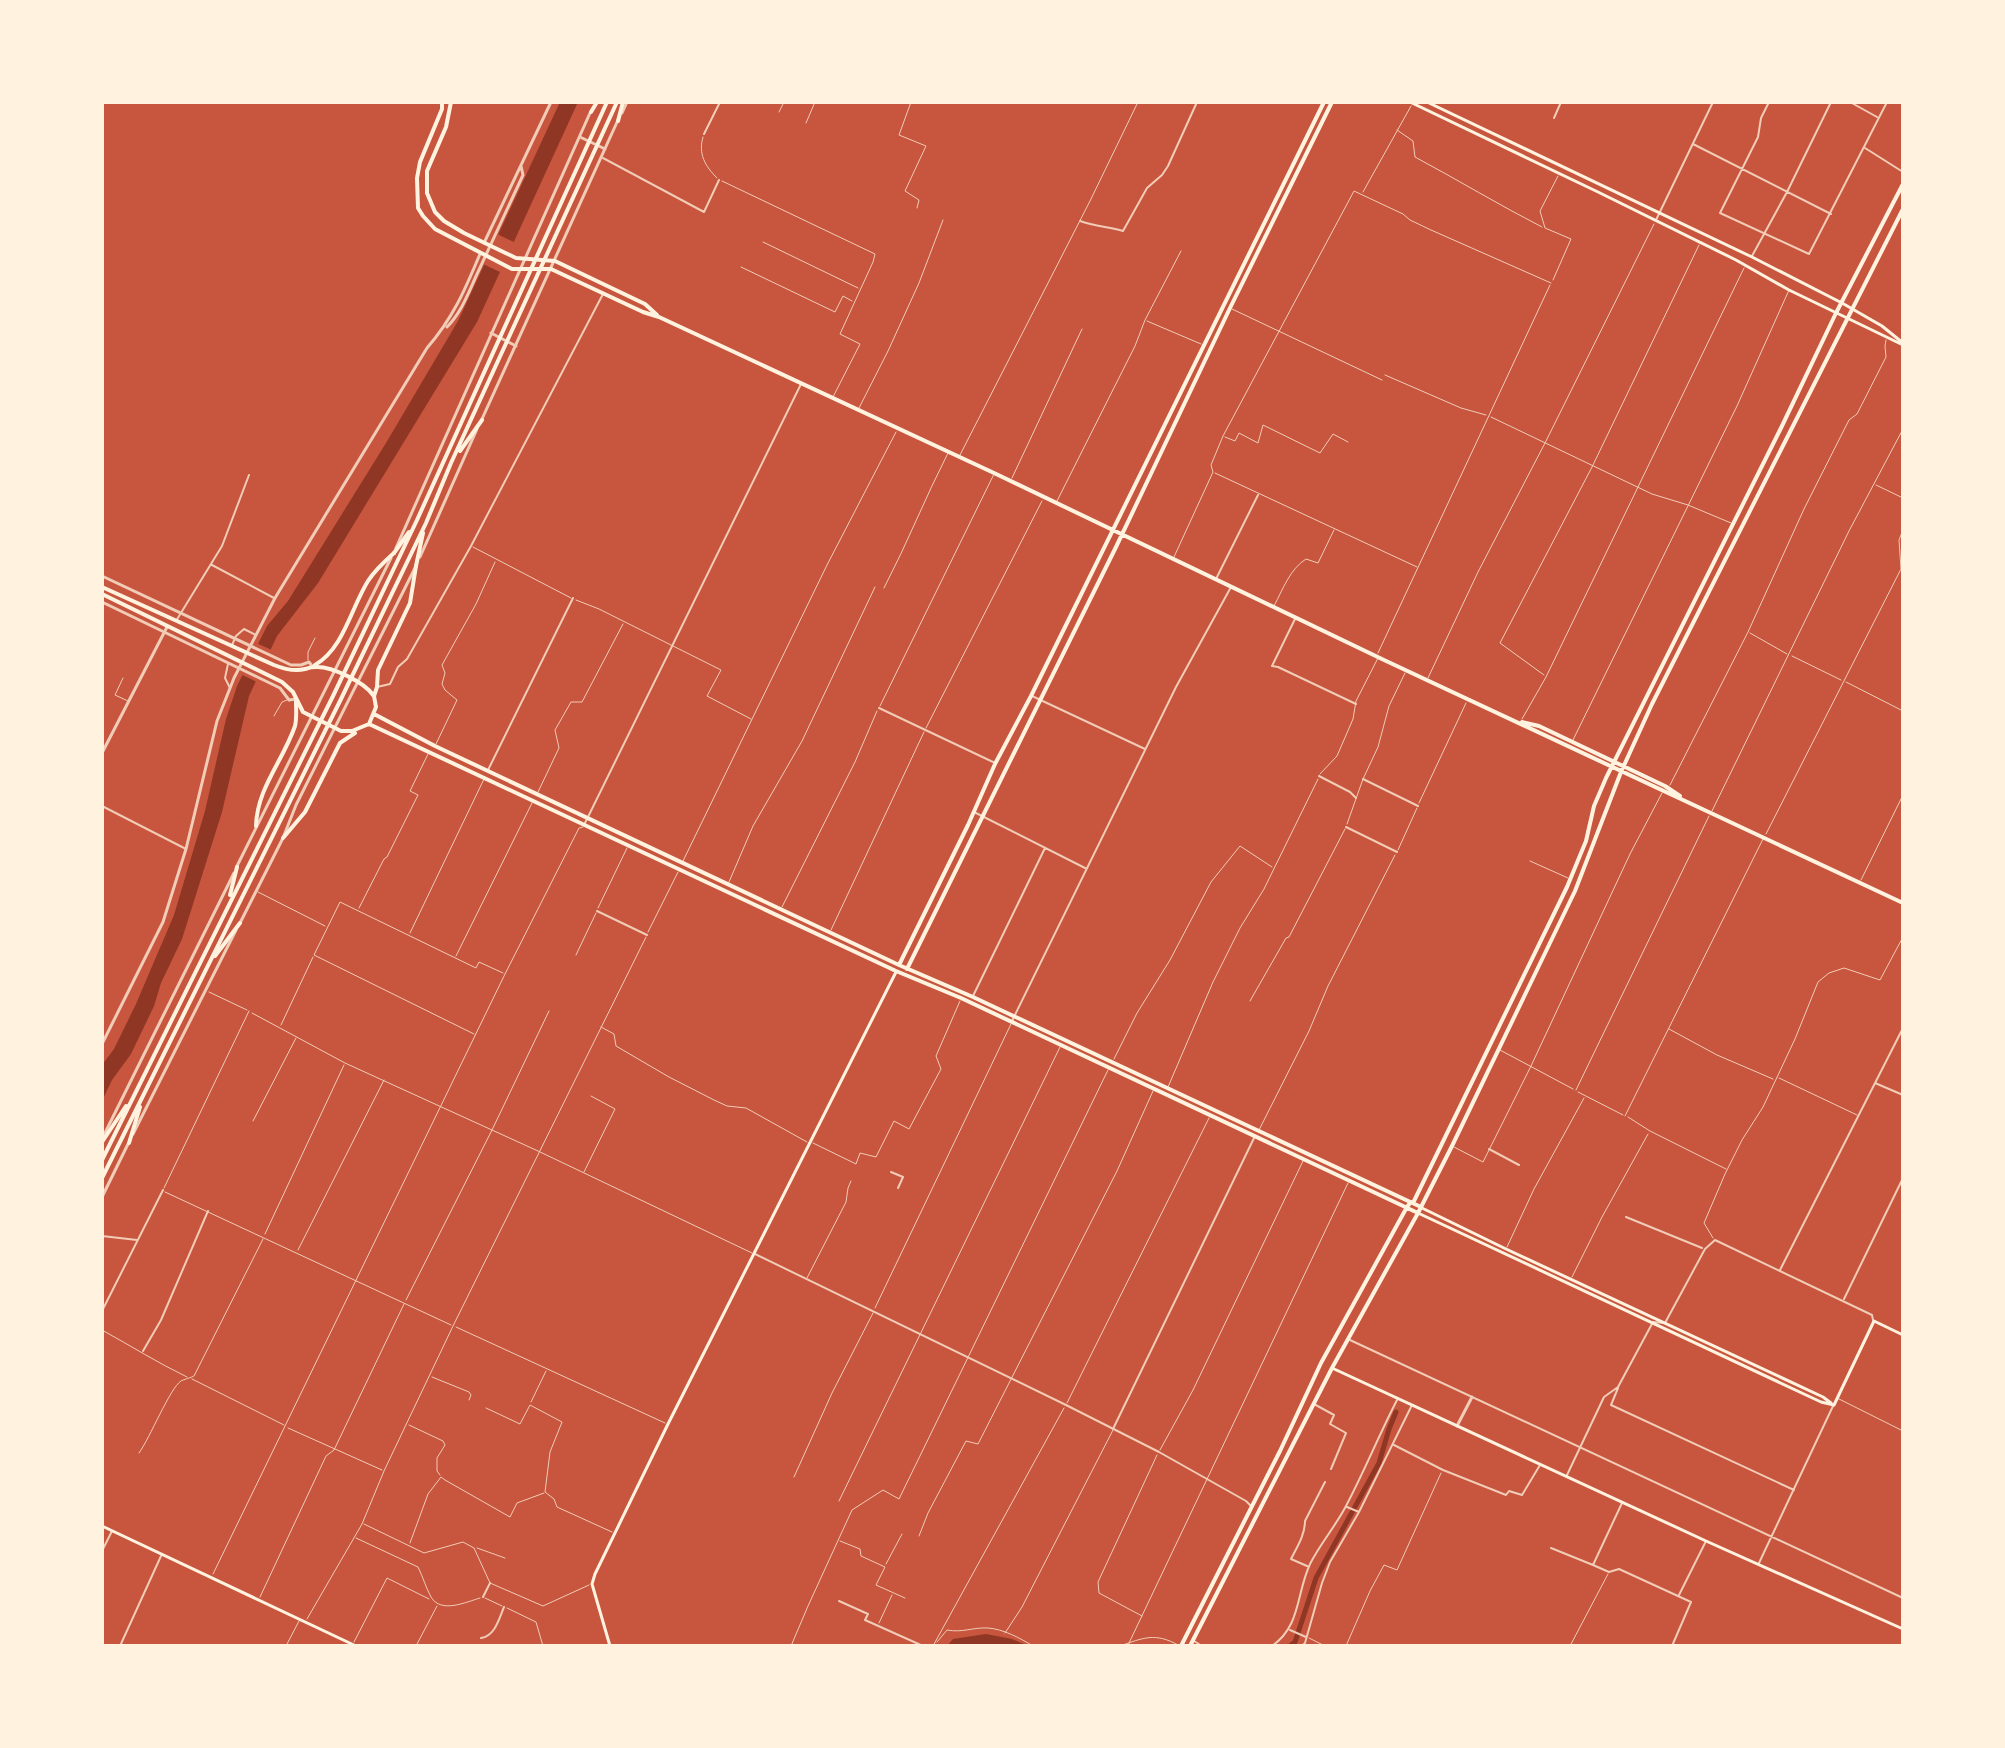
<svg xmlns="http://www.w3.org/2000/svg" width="2005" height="1748" viewBox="0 0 2005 1748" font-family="Commissioner,sans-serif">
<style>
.water{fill:#8f3625}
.pier{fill:#c8553d}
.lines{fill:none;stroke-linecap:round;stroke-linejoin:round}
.canal{stroke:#8f3625;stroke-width:5}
.service{stroke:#f1ccb7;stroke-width:1}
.pedestrian{stroke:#f1ccb7;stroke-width:2}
.minor{stroke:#f1ccb7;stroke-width:2}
.tertiary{stroke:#f1ccb7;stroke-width:3}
.secondary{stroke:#fff3e0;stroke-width:3}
.primary{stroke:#fff3e0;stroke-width:4}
.trunk{stroke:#fff3e0;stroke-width:4}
</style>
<rect width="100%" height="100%" fill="#c8553d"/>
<path class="water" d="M560 102H578L477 322 318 583 277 636 249 696 222 812 182 939 161 983 154 1006 131 1054 112 1080 102 1101V1065L114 1049 136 1004 174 915 205 811 226 719 237 686 267 626 288 601 386 443 458 321Z
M986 1634 1012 1639 1029 1646H947L953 1639Z"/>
<path class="pier" d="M495 233 518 244 504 274 481 263Z
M254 642 274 651 259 683 238 673Z"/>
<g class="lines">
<path class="canal" d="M1290 1646 1295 1642 1316 1578 1379 1463 1389 1429 1396 1412"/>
<path class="service" d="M911 102 899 135 926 146 905 191 919 200 917 208
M779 112 784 102
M806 123 815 102
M1397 130 1413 141 1415 157C1458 180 1499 205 1542 227
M703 137C698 154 705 166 717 178
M722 181 875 254 873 262 840 334 860 344 833 397
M1363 192 1411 106
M763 242 858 288
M741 267 835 312 843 296 852 301
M1553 280 1571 239 1545 228 1540 211 1558 176
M1232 309 1382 380
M1147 321 1201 344
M1385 375 1461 408 1486 415
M859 408 888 351 919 283 943 220
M1491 417 1652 494 1688 505 1731 523
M1225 437 1235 441 1239 433 1258 443 1263 425 1320 453 1333 434 1348 442
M960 455 1090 201 1138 102
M1215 473 1417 567
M1012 478 1082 329
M1876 485 1903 498
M1057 501 1135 346 1145 320 1181 251
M473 547 571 598
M1174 557 1213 472 1211 465 1223 436 1354 191 1403 214 1410 220 1431 230 1551 283
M884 588C907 544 925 498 948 453
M576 600 599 609 721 670 707 696 751 719
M1274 606C1283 589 1290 569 1306 559L1318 563 1334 530
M1750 633 1787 654
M1378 653 1550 285
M1792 656 1841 680
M308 660V652L315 638
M1544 675 1500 643 1592 467 1699 245
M123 678 115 695 128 701
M1428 678 1478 572 1545 443 1654 224
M1846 682 1903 711
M880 706 994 474
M274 716 282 702 287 700
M1522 719 1546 677 1744 268
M926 728 1042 501
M1573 740 1737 406 1789 290
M436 744 457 700 445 690 442 684 445 673 442 665 476 604 495 562
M1320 774 1337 756 1353 719 1356 701 1378 658
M1670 785 1748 632 1804 509 1849 420 1857 414 1886 357 1885 346 1886 340
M538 792 559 748 555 730 571 702H582L623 624
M1419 803 1466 703
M1712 811 1849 531 1903 429
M1347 824 1363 779 1378 747 1389 706 1405 673
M1766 834 1901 569 1899 540 1903 530
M1398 850 1417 808
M683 861 827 565 896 432
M1530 861 1568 878
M1861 880 1903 795
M729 882 753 826 802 741 875 587
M258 892 325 926
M782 907 855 762 877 711
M359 908 384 859 387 857 418 795 410 791 428 754
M598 908 627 848
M831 930 924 732
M648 932 678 872
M410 933 484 779
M576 955 596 913
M456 956 532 803
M209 992 247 1010
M1250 1001 1286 938 1289 937 1345 829
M252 1013 345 1063 538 1151 752 1253
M281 1025 313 957
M601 1027 614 1034 616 1046 669 1077 714 1100 727 1106 746 1108 807 1142
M1669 1029 1717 1055 1773 1079
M474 1034 314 955 340 902 476 968 479 962 503 973
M1500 1050 1573 1089
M1114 1059 1137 1013 1170 960 1211 882 1240 846 1272 867
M1779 1078 1857 1115
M1168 1087 1213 982 1240 928 1264 889 1318 779
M1576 1090 1709 816
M1578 1092 1623 1115
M1625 1116 1763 839
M1628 1117 1650 1131 1726 1169
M253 1121 296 1038
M1259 1130 1309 1031 1328 986 1395 855
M813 1143 856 1164 860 1153 876 1157 894 1121 909 1129 941 1069 936 1056 960 1001
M1454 1147 1483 1162 1531 1066 1630 854 1662 793
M584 1172 615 1109 591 1096
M164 1188 249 1011
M165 1192 451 1325
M265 1234 344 1065
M1713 1238 1704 1223 1725 1174 1742 1140 1763 1107 1795 1039 1818 982 1829 973 1844 968 1880 980 1903 937
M1507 1247 1534 1189 1584 1098
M298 1250 384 1080
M1572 1277 1602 1217 1648 1134
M807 1278 846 1202 848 1188 851 1181
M406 1300 492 1130 549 1011
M875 1308 1011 1024
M456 1327 665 1423
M102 1330C131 1346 158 1363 187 1377
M432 1377 469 1392 471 1395 469 1400
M192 1379 284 1425
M1837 1398 1903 1431
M531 1402 546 1371
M1067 1403 1209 1118
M486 1408 520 1424 530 1405 562 1422 550 1452 545 1492 554 1499 557 1507 612 1532
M409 1425 443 1441 445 1445 437 1458V1471L440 1475
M288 1428 382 1470
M1160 1450 1193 1390 1303 1161
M139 1453C150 1438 170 1388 181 1381 182 1380 193 1377 194 1376L263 1239
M794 1477 832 1393 873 1313
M839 1501 1060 1047
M364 1524 424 1553 463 1542 474 1548 490 1583 543 1606 589 1585
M919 1536 928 1513 966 1441 978 1444 1117 1171 1153 1091
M356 1538 418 1567C423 1577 426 1588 431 1597 441 1614 466 1602 480 1598
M840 1541 860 1549 861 1556 885 1567 876 1585 905 1598
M410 1543 428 1494 441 1477 445 1480 510 1517 517 1503 544 1493
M477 1548 505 1558
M886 1564 902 1534
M213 1574 505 974 579 828 583 827
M260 1597 326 1456 334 1450 404 1304
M485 1598 502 1606
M507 1608 536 1622 543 1646
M1142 1616 1099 1593 1098 1582 1157 1455
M307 1619 362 1524 384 1471 453 1326 646 937
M879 1623 892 1595
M1005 1633 1022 1607 1113 1430
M1309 1638 1325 1646
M354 1642 387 1578 429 1599
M937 1642 947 1630C962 1633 974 1627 988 1628 1003 1629 1020 1638 1033 1646
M286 1646 299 1621
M416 1646 437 1606
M791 1646 808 1606 852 1510 883 1490 899 1499 1108 1070
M933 1646 1064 1408
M1120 1646C1143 1638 1155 1632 1178 1645
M1129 1646V1643L1348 1183
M1346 1646 1370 1591 1384 1565 1397 1570 1441 1473
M1570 1646 1608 1574"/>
<path class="pedestrian" d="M891 1172 903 1177 898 1188
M755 1254 1066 1405 1159 1452 1246 1501 1251 1506
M483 1597 490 1583
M481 1638C495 1636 499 1619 504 1607"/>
<path class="minor" d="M1769 102 1761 118 1758 137 1720 213 1809 254 1887 102
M1850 102 1877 117
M1554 118 1561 102
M704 134 720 102
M1693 144 1831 214
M1865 148 1903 172
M603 158 704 212 719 180
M1656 220 1713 102
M1080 221C1094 226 1108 227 1123 231L1147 188 1162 175 1168 166 1197 102
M1752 256 1787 192 1831 102
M212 565 274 598
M1216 579 1258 495
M1295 619 1272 666 1278 667 1356 704
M176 621 222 546 249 475
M232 645 236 636 244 629 256 635
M228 664 225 678 230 688
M377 687 390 684 398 667 407 659 471 546 603 294
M1032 696 1145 749
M879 708 993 762
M488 770 573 598
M1319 776 1350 792 1356 798
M1363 779 1418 806
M102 806 186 849
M974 812 1085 868
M585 823 801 384
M1346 827 1397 852
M597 911 647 935
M973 996 1045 848
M1012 1021 1176 687 1231 587
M1875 1083 1903 1095
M1489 1149 1519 1165
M1626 1217 1702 1248
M102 1236 137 1240
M1780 1270 1903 1028
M1844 1299 1903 1178
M102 1311 163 1190
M1350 1340 1903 1598
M143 1351 161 1320 208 1211
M1618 1388 1611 1405 1794 1490
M1314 1404 1334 1415 1330 1424 1346 1433 1331 1469
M1113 1429 1255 1136
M1394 1445 1443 1470 1506 1495 1509 1491 1522 1495 1540 1465
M1567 1475 1604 1397 1618 1387 1653 1322 1665 1323 1705 1249 1715 1240 1872 1315 1873 1320
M1347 1507 1359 1512
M1551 1548 1593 1565 1622 1503
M102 1551 112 1531
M1759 1563 1833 1406
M1593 1565 1609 1572 1619 1569 1691 1602 1672 1646
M1307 1566 1291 1559C1297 1547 1305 1535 1305 1521L1325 1482
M1679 1595 1706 1541
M839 1601 868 1614 865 1620 923 1646
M1290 1630 1306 1637
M1194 1641 1202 1646
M795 1645 797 1646
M120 1646 161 1556
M1272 1646C1301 1626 1296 1594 1310 1564 1320 1544 1335 1527 1346 1506 1364 1472 1379 1435 1397 1400
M1302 1646 1305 1643 1322 1583 1330 1562 1359 1512 1412 1405"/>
<path class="tertiary" d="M622 113 627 102
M580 137 605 149
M484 243 551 102
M447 327C462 312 469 291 478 272 493 240 508 208 523 175L521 166
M491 333 516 346
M482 419 618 120
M396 548 590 113
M420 557 477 429
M102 576 291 665H301L309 662 312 666
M102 602 280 688 289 700 296 699
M102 753 167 627
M237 866 391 558
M240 923 283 838 296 805 415 568
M102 1044 163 922 186 849 217 721 234 678 275 598 427 348C453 318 465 290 480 254
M133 1134 236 930
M102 1139 234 873
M102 1197 128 1144
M1457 1426 1472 1397"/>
<path class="secondary" d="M1410 102 1598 192 1736 260 1789 290 1903 345
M1427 102 1752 257 1842 303 1882 326 1903 343
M1422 1208 1506 1249 1823 1397 1831 1403
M1418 1213 1821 1402 1834 1405
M1332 1368 1706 1541 1903 1629
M1834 1405 1874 1321 1903 1335
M102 1526 356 1646
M610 1646 592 1584 595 1574 668 1424 896 972"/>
<path class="primary" d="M442 102V109L420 162 417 178 418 208 423 216 435 229 512 269H551L643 312 659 317 994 473 1384 660 1903 903
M451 102 446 127 427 171V193L435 212 444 221 464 233 516 258 555 261 645 304 657 315
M102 587 274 665C284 669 294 672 305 669 313 667 309 667 317 667 333 667 364 682 373 695
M102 594 282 682 293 692 303 712 341 731H352L369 724 376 707 374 696 377 687 378 670 410 603 416 566
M315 665C344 648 351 608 368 581 375 570 384 562 394 553
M374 714 435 746 899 965 973 997 1421 1207
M1522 722 1539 726 1665 786 1680 796
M369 724 896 971 961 998 1418 1213
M256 826C257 788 283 761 295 726 297 718 296 709 296 701
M283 838 305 812 340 743 355 733
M899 965 968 825 995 764 1031 696 1324 102
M907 969 1116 547 1230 308 1332 102
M1181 1646 1280 1451 1321 1363 1407 1207 1410 1203 1414 1201 1567 887 1586 841 1594 806 1606 778 1781 428 1836 313 1903 184
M1190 1646 1332 1368 1418 1213 1452 1146 1575 891 1621 772 1652 704 1903 209"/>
<path class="trunk" d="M591 112 597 102
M618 121 623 102
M460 451 482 420
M394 553 409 532
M416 566 423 533
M230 895 237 867
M215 956 240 923
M102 1142 126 1106
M129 1143 140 1107
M102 1160 333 696 417 520 607 102
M102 1178 341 699 426 523 451 463 617 102"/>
</g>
<rect width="2005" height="1748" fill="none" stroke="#fff3e0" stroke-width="208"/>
</svg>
